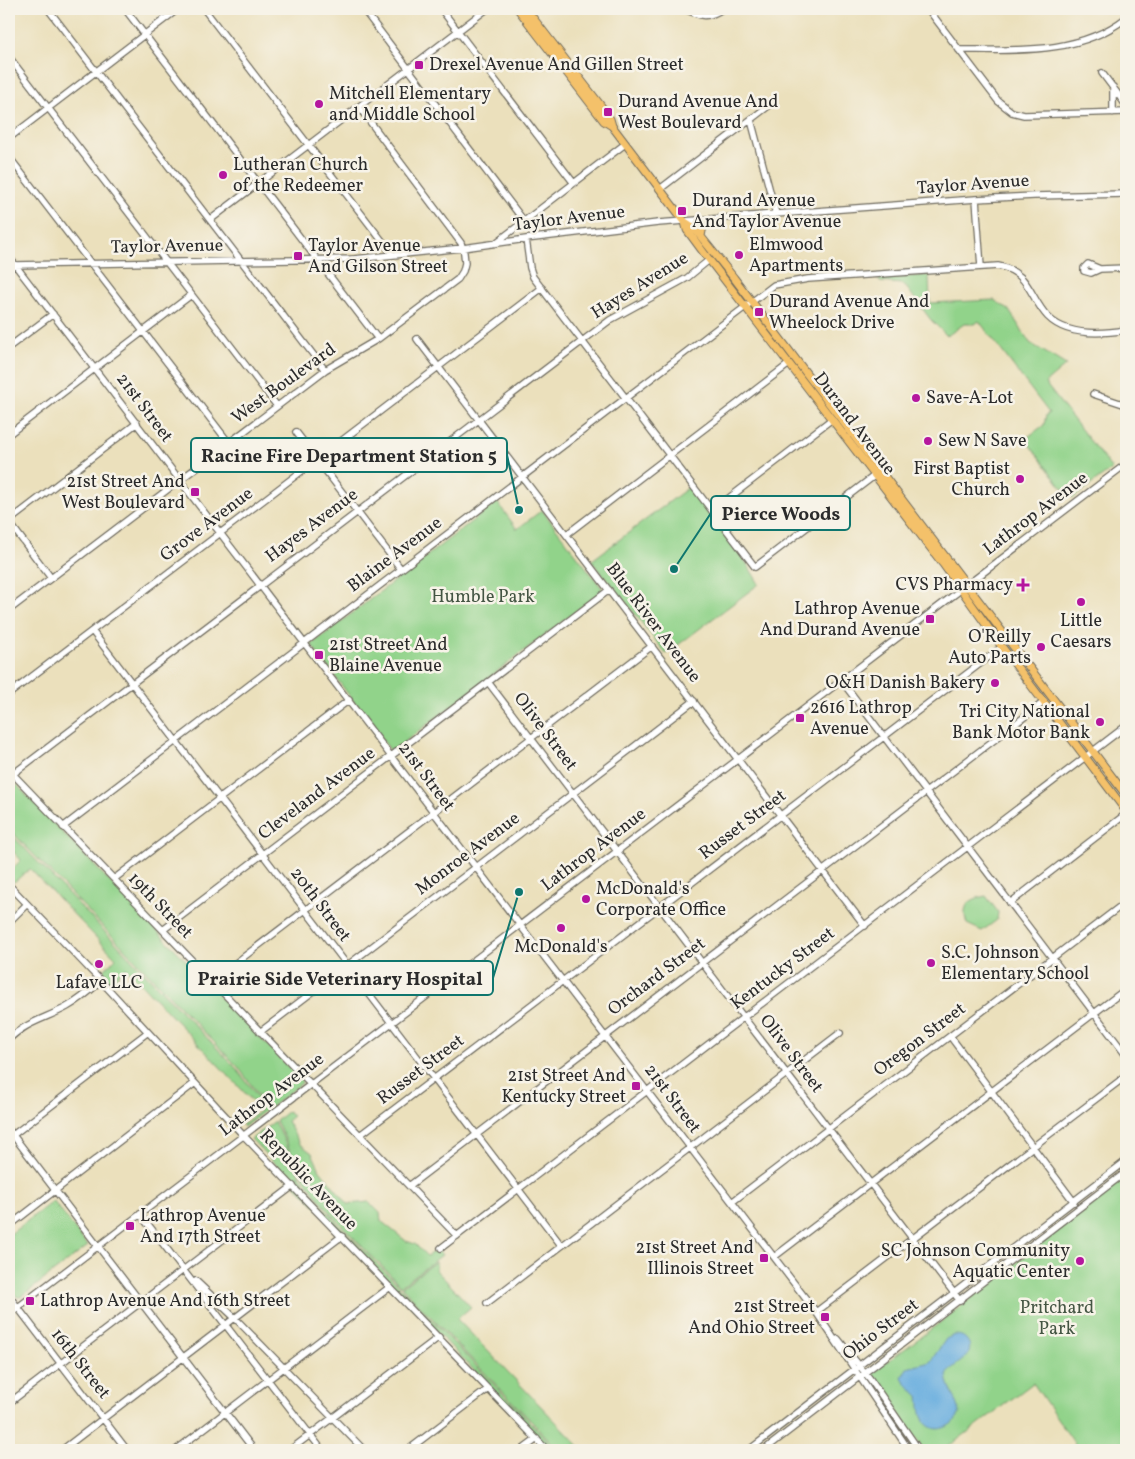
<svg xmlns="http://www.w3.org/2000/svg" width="1135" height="1459" viewBox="0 0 1135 1459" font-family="Vollkorn,serif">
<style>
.green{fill:#91d38a;stroke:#5e7f5a}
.water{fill:#69aedf;stroke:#4a6c85}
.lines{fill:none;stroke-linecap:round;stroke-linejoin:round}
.minor-casing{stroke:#6e6a5e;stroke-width:8}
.major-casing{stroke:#6e6a5e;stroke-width:9}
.minor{stroke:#fff;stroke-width:5.5}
.major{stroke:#f4c16b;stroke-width:7}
.poi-dot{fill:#b5179e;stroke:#f7f3e8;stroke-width:2}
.labels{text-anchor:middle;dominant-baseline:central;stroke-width:5;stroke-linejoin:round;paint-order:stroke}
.poi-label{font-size:18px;fill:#2b2b2b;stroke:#f7f3e8;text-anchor:start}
.street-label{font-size:18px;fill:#2b2b2b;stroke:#f7f3e8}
.park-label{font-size:18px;fill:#445543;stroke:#f7f3e8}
.leader{fill:none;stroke:#0f766e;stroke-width:2}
.callout-dot{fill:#0f766e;stroke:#f7f3e8;stroke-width:2}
.callout{fill:#f7f3e8;stroke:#0f766e;stroke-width:2}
.callout-label{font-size:19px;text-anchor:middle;font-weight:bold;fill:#2b2b2b}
</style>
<rect width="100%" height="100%" fill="#f7f3e8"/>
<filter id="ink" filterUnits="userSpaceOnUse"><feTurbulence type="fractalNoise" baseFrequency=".02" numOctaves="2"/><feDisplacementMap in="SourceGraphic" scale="10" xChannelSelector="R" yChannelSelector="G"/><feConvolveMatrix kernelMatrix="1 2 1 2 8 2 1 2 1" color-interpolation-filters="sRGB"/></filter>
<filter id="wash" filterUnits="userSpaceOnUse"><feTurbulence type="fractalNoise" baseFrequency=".0096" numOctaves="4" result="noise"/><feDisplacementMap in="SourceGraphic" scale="20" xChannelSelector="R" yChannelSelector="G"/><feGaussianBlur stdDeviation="1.12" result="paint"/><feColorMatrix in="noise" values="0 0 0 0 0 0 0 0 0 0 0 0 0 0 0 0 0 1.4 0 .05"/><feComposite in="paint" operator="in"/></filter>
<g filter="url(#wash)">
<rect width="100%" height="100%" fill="#ebe0bc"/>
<path class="green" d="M929 275 930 303 994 300 1008 309 1030 343 1066 365 1045 383 1112 469 1073 498 1066 493 1025 439 1044 425 1046 415 1049 413 979 321 975 324H964L947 336 931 320 906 287 901 284 880 282 878 279Z
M689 487 747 564 759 584 666 654 613 586 591 561Z
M497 502 517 529 542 510 602 588 601 592 394 750H390L312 646V644Z
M9 777 302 1081V1083L269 1109 238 1067 9 829Z
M9 832 235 1067 256 1094 266 1110 244 1127 242 1125 261 1110 126 968 110 982 101 973 116 958 30 869 14 882 9 879V872L21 860 9 847Z
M986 896 998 912 997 920 982 931 967 924C961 906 968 899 986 896Z
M288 1111 293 1116 287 1121 300 1144 312 1153 320 1170 348 1204 369 1202 380 1213 381 1221 406 1241 415 1244 427 1256 437 1249 442 1255 401 1286C370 1253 329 1217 305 1179 293 1161 287 1140 276 1121Z
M274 1122C287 1141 292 1164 305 1184 332 1222 368 1254 400 1287L396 1289 251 1139Z
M1126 1177V1450H1079L1033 1383 944 1450H924L871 1374 938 1324Z
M53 1201 88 1246 21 1297H17L9 1286V1235Z
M436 1261V1270L471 1307 457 1319 583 1450H559L402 1287Z
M401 1288 557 1450H551L397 1291Z"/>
<path class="water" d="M954 1335C963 1335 967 1338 970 1346 970 1362 951 1363 947 1376 949 1390 958 1400 960 1413 952 1429 931 1437 922 1417 920 1411 920 1403 919 1396L906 1384 902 1377 907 1368 930 1362 946 1339Z"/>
</g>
<g filter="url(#ink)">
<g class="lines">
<defs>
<path id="minor" d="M48 9 325 370
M125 9 378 339
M204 9 393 255
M363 9 524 221
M441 9 573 182
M685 9C699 16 708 19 722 9
M928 9 998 101 1012 112 1024 115 1126 112
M959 50C1016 50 1079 55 1126 18
M9 57 277 406
M1102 73 1126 105
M1113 87V113
M751 120 776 214
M9 138 178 9
M9 157 229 443
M660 189 771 104
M976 199 981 267
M210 220 487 9
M526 239 530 268 533 277 755 567 874 476
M497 242 625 144
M9 257 816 1312 909 1450
M14 265 354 259 463 248 526 239 658 223 976 199 1034 196 1126 194
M9 269 15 265
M1100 269 1088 264 1084 268V271L1091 273 1100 269 1126 268
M417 339 865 926
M9 347 53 314
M1093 394 1126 405
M296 432 401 569
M9 434 191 295
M712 511 832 419
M9 521 137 423
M9 522 51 578
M567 534 789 364
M9 610 325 370 378 339 458 279 463 271 465 263 464 253 461 243 359 107
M92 631 561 1245
M841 680 1126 1055
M488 682 960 1301
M9 694 542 288
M9 770 457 1236
M13 774 610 320 687 278 709 260
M63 827 774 285 808 279 998 266C1030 272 1029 297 1048 317 1067 336 1102 334 1126 330
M114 879 349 700
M9 885 101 981 243 1135 547 1450
M1010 903 1126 814
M9 922 27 904
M163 930 609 590
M212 981 652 646
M260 1032 694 701
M950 1036 1074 1202
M9 1039C26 1022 47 1018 67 1007 80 1000 90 991 101 981
M9 1130 254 1450
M360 1135 1002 647
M9 1138 148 1032
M409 1186 1044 702
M732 1202 1126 902
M140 1214 322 1450
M9 1226 195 1083
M441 1248 1126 726
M774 1257 1126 989
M196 1281 235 1318 364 1450
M9 1296 127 1450
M487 1303 840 1033
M816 1312 1126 1076
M9 1314 1126 464
M838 1339 870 1379 919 1450
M9 1403 293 1186
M62 1450 342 1236
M176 1450 390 1287
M290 1450 439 1337
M408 1450 488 1389
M522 1450 537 1439
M749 1450 1126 1161
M764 1450 1126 1172"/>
<path id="major" d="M518 9 604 121 612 126
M526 9 601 106 610 119 612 126 685 222 687 230 704 253 943 564 1002 647 1126 811
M685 222 694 228 734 278 1126 795
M701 236 703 226 709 220"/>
</defs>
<use href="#minor" class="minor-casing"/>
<use href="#major" class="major-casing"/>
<use href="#minor" class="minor"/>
<use href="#major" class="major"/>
</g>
</g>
<g class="poi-dot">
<rect x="414" y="60" width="10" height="10" rx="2.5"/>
<circle cx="319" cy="104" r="5"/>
<rect x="603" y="107" width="10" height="10" rx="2.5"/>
<circle cx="223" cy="175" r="5"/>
<rect x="677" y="206" width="10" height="10" rx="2.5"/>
<circle cx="739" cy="255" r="5"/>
<rect x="293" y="251" width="10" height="10" rx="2.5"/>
<rect x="754" y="307" width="10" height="10" rx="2.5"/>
<circle cx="916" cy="398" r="5"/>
<circle cx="928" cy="441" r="5"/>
<circle cx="1020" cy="479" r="5"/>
<rect x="190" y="487" width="10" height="10" rx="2.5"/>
<path d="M1020.5 577.5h5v5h5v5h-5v5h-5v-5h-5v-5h5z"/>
<circle cx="1081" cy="602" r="5"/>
<rect x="925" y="614" width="10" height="10" rx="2.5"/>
<circle cx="1041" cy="647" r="5"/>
<rect x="314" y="650" width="10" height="10" rx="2.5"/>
<circle cx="995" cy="683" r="5"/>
<rect x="795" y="713" width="10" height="10" rx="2.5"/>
<circle cx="1100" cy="722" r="5"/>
<circle cx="586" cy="899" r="5"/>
<circle cx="561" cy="928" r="5"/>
<circle cx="931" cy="963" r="5"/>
<circle cx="99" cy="964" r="5"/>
<rect x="631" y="1081" width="10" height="10" rx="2.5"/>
<rect x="125" y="1221" width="10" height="10" rx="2.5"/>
<rect x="759" y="1253" width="10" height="10" rx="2.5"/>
<circle cx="1080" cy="1261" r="5"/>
<rect x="25" y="1296" width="10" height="10" rx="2.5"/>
<rect x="820" y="1312" width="10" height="10" rx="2.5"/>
</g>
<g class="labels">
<g class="poi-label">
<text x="429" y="65">Drexel Avenue And Gillen Street</text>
<text x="329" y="94">Mitchell Elementary<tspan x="329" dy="21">and Middle School</tspan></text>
<text x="618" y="102">Durand Avenue And<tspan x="618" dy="21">West Boulevard</tspan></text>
<text x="233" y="165">Lutheran Church<tspan x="233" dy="21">of the Redeemer</tspan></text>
<text x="692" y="201">Durand Avenue<tspan x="692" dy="21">And Taylor Avenue</tspan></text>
<text x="749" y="245">Elmwood<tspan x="749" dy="21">Apartments</tspan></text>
<text x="308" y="246">Taylor Avenue<tspan x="308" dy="21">And Gilson Street</tspan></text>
<text x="769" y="302">Durand Avenue And<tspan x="769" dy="21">Wheelock Drive</tspan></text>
<text x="926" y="398">Save-A-Lot</text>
<text x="938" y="441">Sew N Save</text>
<text x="1010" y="469" text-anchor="end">First Baptist<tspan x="1010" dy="21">Church</tspan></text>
<text x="185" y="482" text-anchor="end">21st Street And<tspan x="185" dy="21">West Boulevard</tspan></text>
<text x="1013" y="585" text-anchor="end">CVS Pharmacy</text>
<text x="920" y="609" text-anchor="end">Lathrop Avenue<tspan x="920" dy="21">And Durand Avenue</tspan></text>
<text x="1081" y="621" text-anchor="middle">Little<tspan x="1081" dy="21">Caesars</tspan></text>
<text x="1031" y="637" text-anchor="end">O'Reilly<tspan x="1031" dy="21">Auto Parts</tspan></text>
<text x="329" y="645">21st Street And<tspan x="329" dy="21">Blaine Avenue</tspan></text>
<text x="985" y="683" text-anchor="end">O&amp;H Danish Bakery</text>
<text x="810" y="708">2616 Lathrop<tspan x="810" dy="21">Avenue</tspan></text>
<text x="1090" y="712" text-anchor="end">Tri City National<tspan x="1090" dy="21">Bank Motor Bank</tspan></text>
<text x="596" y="889">McDonald's<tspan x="596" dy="21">Corporate Office</tspan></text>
<text x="561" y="947" text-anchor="middle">McDonald's</text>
<text x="941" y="953">S.C. Johnson<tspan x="941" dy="21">Elementary School</tspan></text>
<text x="99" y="983" text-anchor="middle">Lafave LLC</text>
<text x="626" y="1076" text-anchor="end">21st Street And<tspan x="626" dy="21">Kentucky Street</tspan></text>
<text x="140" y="1216">Lathrop Avenue<tspan x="140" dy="21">And 17th Street</tspan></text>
<text x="754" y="1248" text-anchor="end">21st Street And<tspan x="754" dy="21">Illinois Street</tspan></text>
<text x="1070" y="1251" text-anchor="end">SC Johnson Community<tspan x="1070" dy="21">Aquatic Center</tspan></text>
<text x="40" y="1301">Lathrop Avenue And 16th Street</text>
<text x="815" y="1307" text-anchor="end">21st Street<tspan x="815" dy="21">And Ohio Street</tspan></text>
</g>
<g class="street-label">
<text transform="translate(973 185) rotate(-4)">Taylor Avenue</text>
<text transform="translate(569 219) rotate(-7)">Taylor Avenue</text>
<text transform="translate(167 247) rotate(-1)">Taylor Avenue</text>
<text transform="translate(640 286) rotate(-32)">Hayes Avenue</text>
<text transform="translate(284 384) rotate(-36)">West Boulevard</text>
<text transform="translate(144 408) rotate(53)">21st Street</text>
<text transform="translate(854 424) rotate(53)">Durand Avenue</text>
<text transform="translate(1036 514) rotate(-37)">Lathrop Avenue</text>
<text transform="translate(207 525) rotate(-37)">Grove Avenue</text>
<text transform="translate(312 526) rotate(-37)">Hayes Avenue</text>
<text transform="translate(395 555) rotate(-37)">Blaine Avenue</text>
<text transform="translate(653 623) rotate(53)">Blue River Avenue</text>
<text transform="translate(545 732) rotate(53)">Olive Street</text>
<text transform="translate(426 777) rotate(53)">21st Street</text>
<text transform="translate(317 794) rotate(-37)">Cleveland Avenue</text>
<text transform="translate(743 825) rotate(-37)">Russet Street</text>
<text transform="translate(594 850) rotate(-37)">Lathrop Avenue</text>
<text transform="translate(468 854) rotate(-37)">Monroe Avenue</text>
<text transform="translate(320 905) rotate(53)">20th Street</text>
<text transform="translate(160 906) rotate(46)">19th Street</text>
<text transform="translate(783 969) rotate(-37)">Kentucky Street</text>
<text transform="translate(657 977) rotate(-37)">Orchard Street</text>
<text transform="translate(920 1040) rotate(-37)">Oregon Street</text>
<text transform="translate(791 1054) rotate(53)">Olive Street</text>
<text transform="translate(421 1070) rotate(-37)">Russet Street</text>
<text transform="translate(272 1095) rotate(-37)">Lathrop Avenue</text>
<text transform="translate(672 1099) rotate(53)">21st Street</text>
<text transform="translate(308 1180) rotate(46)">Republic Avenue</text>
<text transform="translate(881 1330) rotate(-37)">Ohio Street</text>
<text transform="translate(80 1364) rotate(52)">16th Street</text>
</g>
<g class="park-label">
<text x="483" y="597">Humble Park</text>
<text x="1057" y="1308">Pritchard<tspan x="1057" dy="21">Park</tspan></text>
</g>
</g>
<path class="leader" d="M519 510L507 455M674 569L711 513M519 892L493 978"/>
<g class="callout-dot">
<circle cx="519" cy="510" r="5"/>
<circle cx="674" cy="569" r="5"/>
<circle cx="519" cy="892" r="5"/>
</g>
<g class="callout">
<rect x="191" y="438" width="316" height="34" rx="5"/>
<rect x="711" y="496" width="139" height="34" rx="5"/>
<rect x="187" y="961" width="306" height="34" rx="5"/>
</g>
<g class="callout-label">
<text x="349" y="462">Racine Fire Department Station 5</text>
<text x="781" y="520">Pierce Woods</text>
<text x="340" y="985">Prairie Side Veterinary Hospital</text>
</g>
<rect width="1135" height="1459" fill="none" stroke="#f7f3e8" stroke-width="30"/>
</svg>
